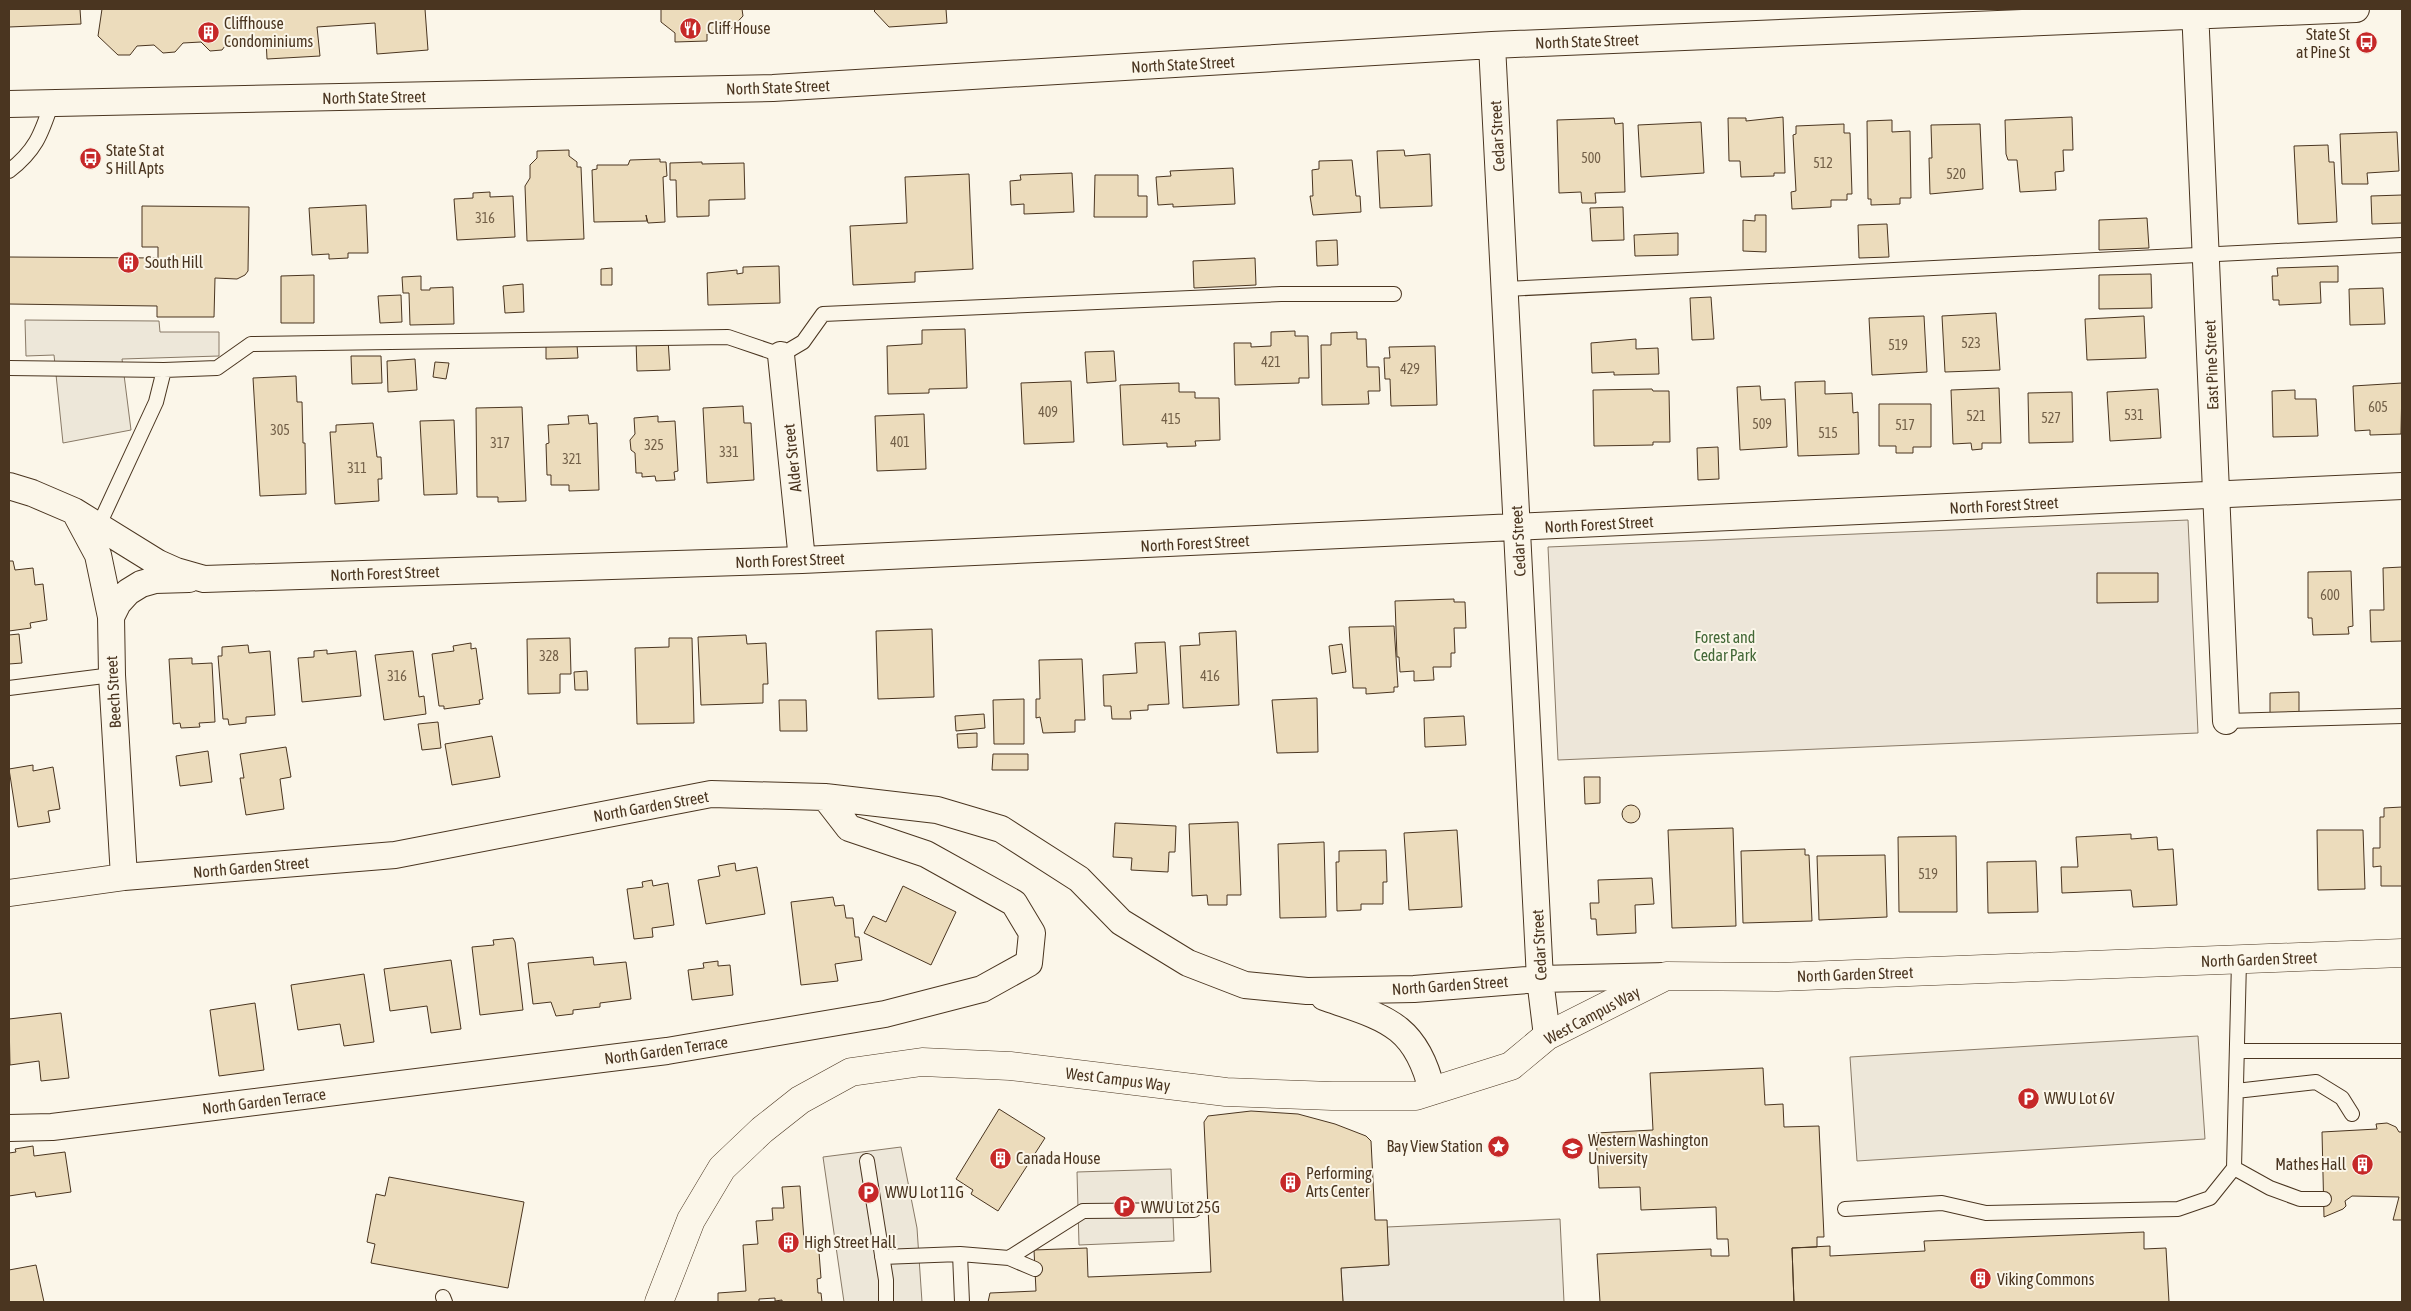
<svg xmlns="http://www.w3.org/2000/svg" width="2411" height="1311" viewBox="0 0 2411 1311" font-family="'Asap Condensed',sans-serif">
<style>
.green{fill:#ede6d9;stroke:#887966}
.parking{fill:#ede7d9;stroke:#887966}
.building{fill:#ecdcbc;stroke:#4a3520}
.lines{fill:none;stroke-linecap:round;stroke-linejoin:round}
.service-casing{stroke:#4a3520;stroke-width:16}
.minor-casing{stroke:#4a3520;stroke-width:28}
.tertiary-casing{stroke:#4a3520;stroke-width:29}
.service{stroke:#fbf6e9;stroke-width:14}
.minor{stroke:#fbf6e9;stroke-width:26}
.tertiary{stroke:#fbf6e9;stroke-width:28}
.labels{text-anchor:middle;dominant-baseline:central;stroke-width:4;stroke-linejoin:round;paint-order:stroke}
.number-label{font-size:14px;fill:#725f47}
.poi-label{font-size:16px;fill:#4a3520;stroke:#fbf6e9;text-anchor:start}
.street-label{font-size:16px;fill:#4a3520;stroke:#fbf6e9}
.park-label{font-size:16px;fill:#436837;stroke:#fbf6e9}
</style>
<rect width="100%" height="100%" fill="#fbf6e9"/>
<path class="green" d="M2188 520 2198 733 1558 760 1548 547Z"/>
<path class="parking" d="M25 320 159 321 160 332H219V356L122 359 131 430 63 443 54 355 26 356Z
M2198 1036 2205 1139 1857 1161 1850 1057Z
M901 1147 917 1228 922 1302H844L823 1157Z
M1171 1169 1174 1241 1079 1245 1077 1172Z
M1560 1219 1564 1302H1343L1341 1268 1389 1265 1387 1227Z"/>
<path class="building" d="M9 9H80L81 24 9 27Z
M102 9H425L428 50 377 54 375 23 317 27 320 56 267 59 266 39 228 42 222 50 210 51 201 42 183 43 175 52 163 53 154 45 137 46 130 55H118L98 36Z
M661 9H742L743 16 726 34H707V41L675 42V33L661 22Z
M876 9H946L947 23 889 27 874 11Z
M1783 117 1785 173H1774V176L1741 177 1740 161H1729L1728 118H1746V121Z
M2072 117 2073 150H2063L2064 171 2055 172 2056 190 2020 192 2017 160H2008L2006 154 2005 120Z
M1614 118 1615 124 1623 123 1625 192 1595 193 1596 203H1582L1581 192 1559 193 1557 120Z
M1892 120V132L1910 131 1911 198H1900V204L1871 205V199H1868L1867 121Z
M1701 122 1704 173 1641 177 1638 125Z
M1844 124V133H1850L1852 194H1847V200H1831V207L1792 209 1791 192 1796 191 1793 135 1796 134V126Z
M1980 124 1983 189 1930 194 1929 158H1932L1931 125Z
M2397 132 2399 171 2367 173 2368 184H2342L2340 134Z
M2328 145 2329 162H2334L2337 222 2298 224 2294 146Z
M569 150V156L577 162V167H581L584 239 527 241 525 186 530 178V165L537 158V151Z
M1404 150 1405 156 1430 154 1432 206 1380 208 1377 151Z
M660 159V162H666L667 176 663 177 665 222 648 223 646 215 647 221 594 222 592 170 597 169V165H628L630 160Z
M1352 160 1356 196H1360L1361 212 1313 215 1310 196H1313L1312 170 1319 169V161Z
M702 162V164L744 163 745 199 709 200V216L677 217 676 180H670V163Z
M1233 168 1235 204 1173 207V204L1158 205 1156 177 1171 176 1170 171Z
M1072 173 1074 212 1024 214V204L1011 205 1010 181 1021 180 1020 175Z
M969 174 973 269 915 272V282L853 285 850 226 907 223 905 177Z
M1095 175H1138V196H1147V217H1094Z
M490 192V197L513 196 515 237 457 240 454 199 473 198V193Z
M2402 195V223L2372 224 2371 196Z
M366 205 368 253H348V258L329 259V254L312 255 309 208Z
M142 206 249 207 248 271 245 275 237 279 215 278 214 317H157V306L9 304V257L158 258V247H142Z
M1623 207 1624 240 1592 241 1590 208Z
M1755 215H1766V252L1743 251V220L1755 221Z
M2147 218 2149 248 2099 250V220Z
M1887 224 1889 257 1859 258 1858 225Z
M1678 233V255L1635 256 1634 235Z
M1337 240 1338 265 1317 266 1316 241Z
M1255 258 1256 285 1194 288 1193 261Z
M779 266 780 303 708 305 707 273 737 270V274L743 273V267Z
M2338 266V282H2320L2321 303 2279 305V300H2273L2272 276H2278L2277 268Z
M612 268V285H601V269Z
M2151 274 2152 308 2099 309V275Z
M314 275V323H281V276Z
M421 276V290H430V288L453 287 454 324 410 325 409 293H403L402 277Z
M523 284 524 312 505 313 503 286Z
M2383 288 2385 324 2350 325 2349 289Z
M401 295 402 322 380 323 378 296Z
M1711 297 1714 339 1692 340 1690 298Z
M1996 313 2000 370 1945 372 1942 316Z
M1924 316 1927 372 1872 375 1869 318Z
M2144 316 2146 358 2087 360 2085 319Z
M965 329 967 388 929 389V393L888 394 887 346 922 344V330Z
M1295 331V336H1308L1309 378H1299V383L1235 385 1234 343H1251V347L1271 346V332Z
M1357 332V339H1366L1367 367H1379L1380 391H1368L1369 404 1322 405 1321 345H1331V333Z
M668 339 670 370 637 371 636 340Z
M1636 339V349L1658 348 1659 374 1614 375V372L1592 373 1591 343Z
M577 345 578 358 546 359V346Z
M1435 346 1437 405 1391 406 1390 379H1385L1384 358H1390L1389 347Z
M1114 351 1116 381 1087 383 1085 352Z
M351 356H381L382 383 352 384Z
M415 359 417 390 388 392 387 361Z
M435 362 449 363 446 379 433 377Z
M296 376 297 402H302L303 443H305L306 494 260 496 253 378Z
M1071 381 1074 442 1024 444 1021 383Z
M1825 381V394L1852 393 1853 413 1858 412 1859 454 1798 456 1795 382Z
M1179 383V392H1195V398H1219L1220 440 1195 441 1196 446 1167 447V443L1123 445 1120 385Z
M2402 383 2401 434 2370 435V430L2355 431 2353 386Z
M1760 386 1761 400 1785 399 1787 447 1740 450 1737 387Z
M1999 388 2001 443H1982V449L1972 450 1971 443 1953 444 1951 390Z
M1652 389 1653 391H1669L1670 442H1653V445L1594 446 1593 390Z
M2158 389 2161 438 2110 441 2107 392Z
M2295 390V399H2316L2318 436 2273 437 2272 391Z
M2072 392 2073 442 2029 443 2028 393Z
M1879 404H1931V447H1913V453H1896V446H1879Z
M743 406 744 423H751L754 480 707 483 703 408Z
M522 407 526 501 498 502V497H477L476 408Z
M924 414 926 469 877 471 875 416Z
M588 415 589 424 597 423 599 490 569 491V485H551V475H547L546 444 549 443 548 425 569 424 568 416Z
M658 416V422L675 421 678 471 674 472 675 480 656 481 655 476 642 477V473H636L635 453 631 450 630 440 635 434 634 418Z
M454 420 457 494 424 495 420 421Z
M373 423 377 457H381L382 479H378L379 501 335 504 330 432H336V425Z
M1718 447 1719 479 1698 480 1697 448Z
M9 561H13L15 570 33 568 35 585 43 584 47 620 30 623 31 628 9 631Z
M2402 567V641L2371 642 2370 610H2384L2383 568Z
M2351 571 2353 626 2348 627 2349 634 2313 635 2312 618H2308V572Z
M2097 573H2158V602L2097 603Z
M1454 599V602H1465L1466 628H1454L1455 653H1451V667H1433L1434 680 1414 681V671L1400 672 1399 657H1397L1395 601Z
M1394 626 1398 687H1394V692L1366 694V688H1353L1349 627Z
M932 629 934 697 878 699 876 631Z
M1236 631 1239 705 1183 708 1180 646 1200 645 1199 633Z
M19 634 22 663 9 664V635Z
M746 635 747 644 766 643 768 684H763V703L701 705 698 637Z
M570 638 571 674H560V693L528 694 527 639Z
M669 638H692L694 723 637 724 635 648 669 647Z
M1165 642 1169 704 1148 705V710L1130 711 1131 719H1112L1111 706H1104L1103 675 1137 673 1135 643Z
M471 643V649L476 648 483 699 479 700 480 704 444 709V706H439L432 654 454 651 453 646Z
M1342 644 1346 672 1332 674 1329 646Z
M248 645 249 653 270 651 275 715 246 717V723L229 725 228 719H223L218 656H222V647Z
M327 650V654L356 651 361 696 302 702 298 658 314 657V651Z
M413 651 419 697 424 696 426 714 384 720 375 655Z
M192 658V664L212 663 215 722 199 723 200 727 181 728 180 723 173 724 169 659Z
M1082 659 1085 720H1075V732L1043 733 1040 717 1036 718V699H1040L1039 660Z
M587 671 588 690H575L574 672Z
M2299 692V714H2270V693Z
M1317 698 1318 752 1277 753 1272 700Z
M1024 699V744H994L993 700Z
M779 700H806L807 731H780Z
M984 714 985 728 956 731 955 716Z
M1464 716 1466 745 1425 747 1424 718Z
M438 722 441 748 422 750 418 724Z
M977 733V747L958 748 957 734Z
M492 736 500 777 452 785 445 744Z
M286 747 291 777 280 779 284 809 246 815 240 778H244L240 754Z
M208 751 212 782 180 786 176 756Z
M993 754H1028V770H992Z
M33 765V771L53 767 60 809 48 811 50 822 18 827 9 769Z
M1584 777H1600V803L1585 804Z
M1622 814a9 9 0 1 1 18 0a9 9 0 1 1-18 0Z
M2402 807V886H2381V866L2373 867V848H2380V817H2384V808Z
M1238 822 1241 895H1227V905H1208L1207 895 1192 896 1189 824Z
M1115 823 1176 826 1175 852H1169L1168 872 1131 870 1132 858 1113 857Z
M1733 828 1736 926 1672 928 1668 830Z
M1457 830 1462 907 1409 910 1404 833Z
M2317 830H2363L2365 889 2318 890Z
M2131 834V839L2157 837 2158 850 2173 849 2177 905 2133 907 2131 890 2062 893 2061 867H2078L2076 837Z
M1956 836 1957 912H1899L1898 837Z
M1324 842 1326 917 1280 918 1278 844Z
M1805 849V855H1809L1812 921 1743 923 1741 851Z
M1386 850 1387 882H1383V904H1361V910L1337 911 1336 862H1339V851Z
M1885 855 1887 917 1819 920 1817 856Z
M2036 861 2038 912 1988 913 1987 862Z
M735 863 736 871 757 867 765 914 706 924 698 880 720 876 718 866Z
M1652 878 1654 904 1635 905 1636 933 1597 935 1596 919H1591L1590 903H1599L1598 880Z
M652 880 653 886 668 883 674 925 652 928 653 937 634 939 627 889 643 887 642 882Z
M903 886 956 912 931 965 864 933 873 916 886 922Z
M833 897 835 906 844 905 846 918H853L855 937H859L862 960 835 964 838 981 801 985 791 902Z
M513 938 515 942 523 1010 480 1015 472 947 494 945 493 940Z
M593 957 594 965 626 962 631 999 600 1003V1007L573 1010V1014L556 1016 551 1002 533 1004 528 963Z
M451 960 461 1029 431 1033 427 1006 390 1011 384 969Z
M718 961V966L730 965 733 995 692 1000 688 970 704 968 703 963Z
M364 974 374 1042 344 1046 340 1024 298 1030 291 985Z
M255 1003 264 1070 219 1076 210 1010Z
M61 1013 69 1078 41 1081 39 1061 10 1065 9 1019Z
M1763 1068 1765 1105 1783 1104 1784 1127 1819 1126 1824 1237H1817V1247L1792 1248 1794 1302H1600L1597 1254 1711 1249V1256H1729L1728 1239H1717L1716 1207 1641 1210 1640 1187 1599 1188 1596 1133 1653 1130 1650 1073Z
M999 1109 1045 1138 998 1211 971 1194 973 1190 956 1179Z
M1251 1111 1298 1114 1335 1124 1366 1136 1371 1141 1375 1220H1387L1389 1265 1341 1268 1343 1302H988L990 1293 1036 1291 1034 1250 1087 1248 1088 1277 1211 1272 1204 1122 1208 1116Z
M2387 1123 2396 1127 2399 1132H2402V1220H2393L2399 1197 2352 1196 2345 1201 2346 1206 2343 1209 2324 1217 2322 1132 2377 1129 2376 1124Z
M33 1146 34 1156 65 1152 71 1192 36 1197 35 1192 9 1196V1153L16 1152 15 1149Z
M389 1177 524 1202 508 1288 371 1263 375 1244 367 1242 376 1194 385 1196Z
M800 1186 804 1240 818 1239 821 1278 817 1279 818 1293H821L822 1302H782V1300L775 1301V1298L759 1299V1302H718V1293L746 1291 743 1245 758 1244 756 1221 773 1220 772 1208H784L782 1187Z
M2144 1232V1249L2166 1248 2169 1302H1794L1792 1248 1830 1246V1256L1925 1251 1924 1241Z
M36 1265 44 1302H9V1270Z"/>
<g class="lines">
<defs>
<path id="service" d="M9 171C35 151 41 135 51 105
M1506 289 2402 245
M9 368 164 370 217 368 251 344 728 337 781 355 803 342 823 314 1281 294H1394
M98 527 156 402 164 370
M9 688 112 675
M2226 721 2402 716
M2237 1051H2402
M2236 1091 2316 1082 2342 1098 2352 1114
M867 1161 886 1280V1302
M2234 1168 2270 1188 2300 1199H2324
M1845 1209 1942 1203 1986 1213 2178 1209 2210 1198 2234 1168 2239 961
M960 1254 1009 1258 1083 1211 1194 1210
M882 1257 960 1254 962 1302
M1009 1258 1035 1269
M443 1297 445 1302"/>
<path id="minor" d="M2195 9 2226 721
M1492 45 1540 979 1547 1036
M9 104 773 88 1492 45 2356 9
M781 355 802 560
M9 486 32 493 74 511 158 563 176 571 204 579 802 560 2402 486
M76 514 98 555 111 617
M124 877 112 675 111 617 118 603 128 592 141 584 155 580 189 579
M9 893 124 877 395 855 711 794 825 797 937 810 1001 829 1079 879 1121 922 1188 963 1245 985 1307 991 1414 989 1540 979 1666 976
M1324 997C1384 1018 1416 1023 1432 1091
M9 1128 52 1127 667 1051 885 1014 982 989 1029 963 1032 933 1014 903 926 854 849 828 825 797"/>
<path id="tertiary" d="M659 1302 691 1220 722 1168 762 1130 800 1100 851 1072 922 1062 1010 1066 1226 1092 1332 1096H1416L1511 1066 1547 1036 1666 976 1777 977 2402 953"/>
</defs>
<use href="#service" class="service-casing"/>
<use href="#minor" class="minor-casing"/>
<use href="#tertiary" class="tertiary-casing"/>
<use href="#service" class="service"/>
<use href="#minor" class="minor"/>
<use href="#tertiary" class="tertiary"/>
</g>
<defs>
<symbol id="restaurant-disc" viewBox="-11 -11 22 22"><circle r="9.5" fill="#c62828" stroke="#fbf6e9"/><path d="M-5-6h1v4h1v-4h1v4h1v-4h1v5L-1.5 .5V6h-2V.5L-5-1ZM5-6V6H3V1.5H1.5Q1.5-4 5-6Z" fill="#fff"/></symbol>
<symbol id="building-disc" viewBox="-11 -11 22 22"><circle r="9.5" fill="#c62828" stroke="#fbf6e9"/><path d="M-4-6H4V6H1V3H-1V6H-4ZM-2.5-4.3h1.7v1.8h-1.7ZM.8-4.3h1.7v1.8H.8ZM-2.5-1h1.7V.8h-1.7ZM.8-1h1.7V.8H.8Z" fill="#fff"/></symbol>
<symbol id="bus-disc" viewBox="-11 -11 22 22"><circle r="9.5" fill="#c62828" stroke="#fbf6e9"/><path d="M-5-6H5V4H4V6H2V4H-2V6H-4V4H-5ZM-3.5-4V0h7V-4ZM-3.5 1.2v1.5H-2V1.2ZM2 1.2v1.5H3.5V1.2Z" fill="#fff"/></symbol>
<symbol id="parking-disc" viewBox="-11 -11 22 22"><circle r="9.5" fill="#c62828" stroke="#fbf6e9"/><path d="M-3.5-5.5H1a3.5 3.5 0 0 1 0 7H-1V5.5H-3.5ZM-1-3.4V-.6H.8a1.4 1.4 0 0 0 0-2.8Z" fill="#fff"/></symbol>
<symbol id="sight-disc" viewBox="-11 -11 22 22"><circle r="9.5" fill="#c62828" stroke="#fbf6e9"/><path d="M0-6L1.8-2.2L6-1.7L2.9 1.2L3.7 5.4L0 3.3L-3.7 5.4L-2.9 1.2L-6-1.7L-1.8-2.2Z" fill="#fff"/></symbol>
<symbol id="university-disc" viewBox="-11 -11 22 22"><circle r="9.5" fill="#c62828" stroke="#fbf6e9"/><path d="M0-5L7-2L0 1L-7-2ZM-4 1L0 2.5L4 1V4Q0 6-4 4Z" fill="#fff"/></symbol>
</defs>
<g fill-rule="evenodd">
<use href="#restaurant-disc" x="678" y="16" width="25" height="25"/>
<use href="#building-disc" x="196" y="20" width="25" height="25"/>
<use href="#bus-disc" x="2354" y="30" width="25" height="25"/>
<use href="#bus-disc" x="78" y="146" width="25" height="25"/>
<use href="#building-disc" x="116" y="250" width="25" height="25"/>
<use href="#parking-disc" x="2016" y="1086" width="25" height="25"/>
<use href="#sight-disc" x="1486" y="1134" width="25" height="25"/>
<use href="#university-disc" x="1560" y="1136" width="25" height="25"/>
<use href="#building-disc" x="988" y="1146" width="25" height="25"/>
<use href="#building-disc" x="2350" y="1152" width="25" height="25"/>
<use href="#building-disc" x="1278" y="1170" width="25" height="25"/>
<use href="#parking-disc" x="856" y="1180" width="25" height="25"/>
<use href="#parking-disc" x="1112" y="1194" width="25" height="25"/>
<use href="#building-disc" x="776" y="1230" width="25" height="25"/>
<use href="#building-disc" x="1968" y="1266" width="25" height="25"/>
</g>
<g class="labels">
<g class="number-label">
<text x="1591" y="158">500</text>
<text x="1823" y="163">512</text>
<text x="1956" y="174">520</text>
<text x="485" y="218">316</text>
<text x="1971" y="343">523</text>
<text x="1898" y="345">519</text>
<text x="1271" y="362">421</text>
<text x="1410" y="369">429</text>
<text x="2378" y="407">605</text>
<text x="1048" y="412">409</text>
<text x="2134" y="415">531</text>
<text x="1976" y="416">521</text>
<text x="2051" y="418">527</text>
<text x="1171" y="419">415</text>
<text x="1762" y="424">509</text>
<text x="1905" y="425">517</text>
<text x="280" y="430">305</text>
<text x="1828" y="433">515</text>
<text x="900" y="442">401</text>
<text x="500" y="443">317</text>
<text x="654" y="445">325</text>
<text x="729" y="452">331</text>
<text x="572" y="459">321</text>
<text x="357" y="468">311</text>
<text x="2330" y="595">600</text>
<text x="549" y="656">328</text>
<text x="397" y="676">316</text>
<text x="1210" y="676">416</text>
<text x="1928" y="874">519</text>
</g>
<g class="poi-label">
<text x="224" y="23">Cliffhouse<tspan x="224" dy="18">Condominiums</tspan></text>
<text x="707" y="28">Cliff House</text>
<text x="2350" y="34" text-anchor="end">State St<tspan x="2350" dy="18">at Pine St</tspan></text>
<text x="106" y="150">State St at<tspan x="106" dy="18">S Hill Apts</tspan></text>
<text x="145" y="262">South Hill</text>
<text x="2044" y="1098">WWU Lot 6V</text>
<text x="1588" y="1140">Western Washington<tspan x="1588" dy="18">University</tspan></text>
<text x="1483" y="1146" text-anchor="end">Bay View Station</text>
<text x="1016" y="1158">Canada House</text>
<text x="2346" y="1164" text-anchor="end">Mathes Hall</text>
<text x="1306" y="1173">Performing<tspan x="1306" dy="18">Arts Center</tspan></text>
<text x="885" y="1192">WWU Lot 11G</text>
<text x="1141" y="1207">WWU Lot 25G</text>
<text x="804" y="1242">High Street Hall</text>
<text x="1997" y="1279">Viking Commons</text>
</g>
<g class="street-label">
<text transform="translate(1587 41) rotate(-2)">North State Street</text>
<text transform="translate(1183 64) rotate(-3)">North State Street</text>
<text transform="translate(778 87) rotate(-2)">North State Street</text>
<text transform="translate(374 97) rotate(-1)">North State Street</text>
<text transform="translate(1497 136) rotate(-93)">Cedar Street</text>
<text transform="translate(2211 365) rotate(-92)">East Pine Street</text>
<text transform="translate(792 458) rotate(-96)">Alder Street</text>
<text transform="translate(2004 505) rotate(-3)">North Forest Street</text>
<text transform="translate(1599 524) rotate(-3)">North Forest Street</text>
<text transform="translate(1518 541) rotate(-93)">Cedar Street</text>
<text transform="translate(1195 543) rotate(-3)">North Forest Street</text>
<text transform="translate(790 560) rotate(-2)">North Forest Street</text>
<text transform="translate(385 573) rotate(-2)">North Forest Street</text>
<text transform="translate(113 692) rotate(-93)">Beech Street</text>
<text transform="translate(651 806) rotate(-10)">North Garden Street</text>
<text transform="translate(251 867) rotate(-5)">North Garden Street</text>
<text transform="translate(1539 945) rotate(-93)">Cedar Street</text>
<text transform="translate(2259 959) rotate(-2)">North Garden Street</text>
<text transform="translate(1855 974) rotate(-2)">North Garden Street</text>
<text transform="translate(1450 985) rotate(-4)">North Garden Street</text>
<text transform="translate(1592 1015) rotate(-28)">West Campus Way</text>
<text transform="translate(666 1050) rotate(-8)">North Garden Terrace</text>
<text transform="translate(1118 1079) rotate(7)">West Campus Way</text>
<text transform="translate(264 1101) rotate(-7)">North Garden Terrace</text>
</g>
<g class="park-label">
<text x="1725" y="637">Forest and<tspan x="1725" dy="18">Cedar Park</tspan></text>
</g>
</g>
<rect width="2411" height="1311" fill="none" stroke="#4a3520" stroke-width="20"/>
</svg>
